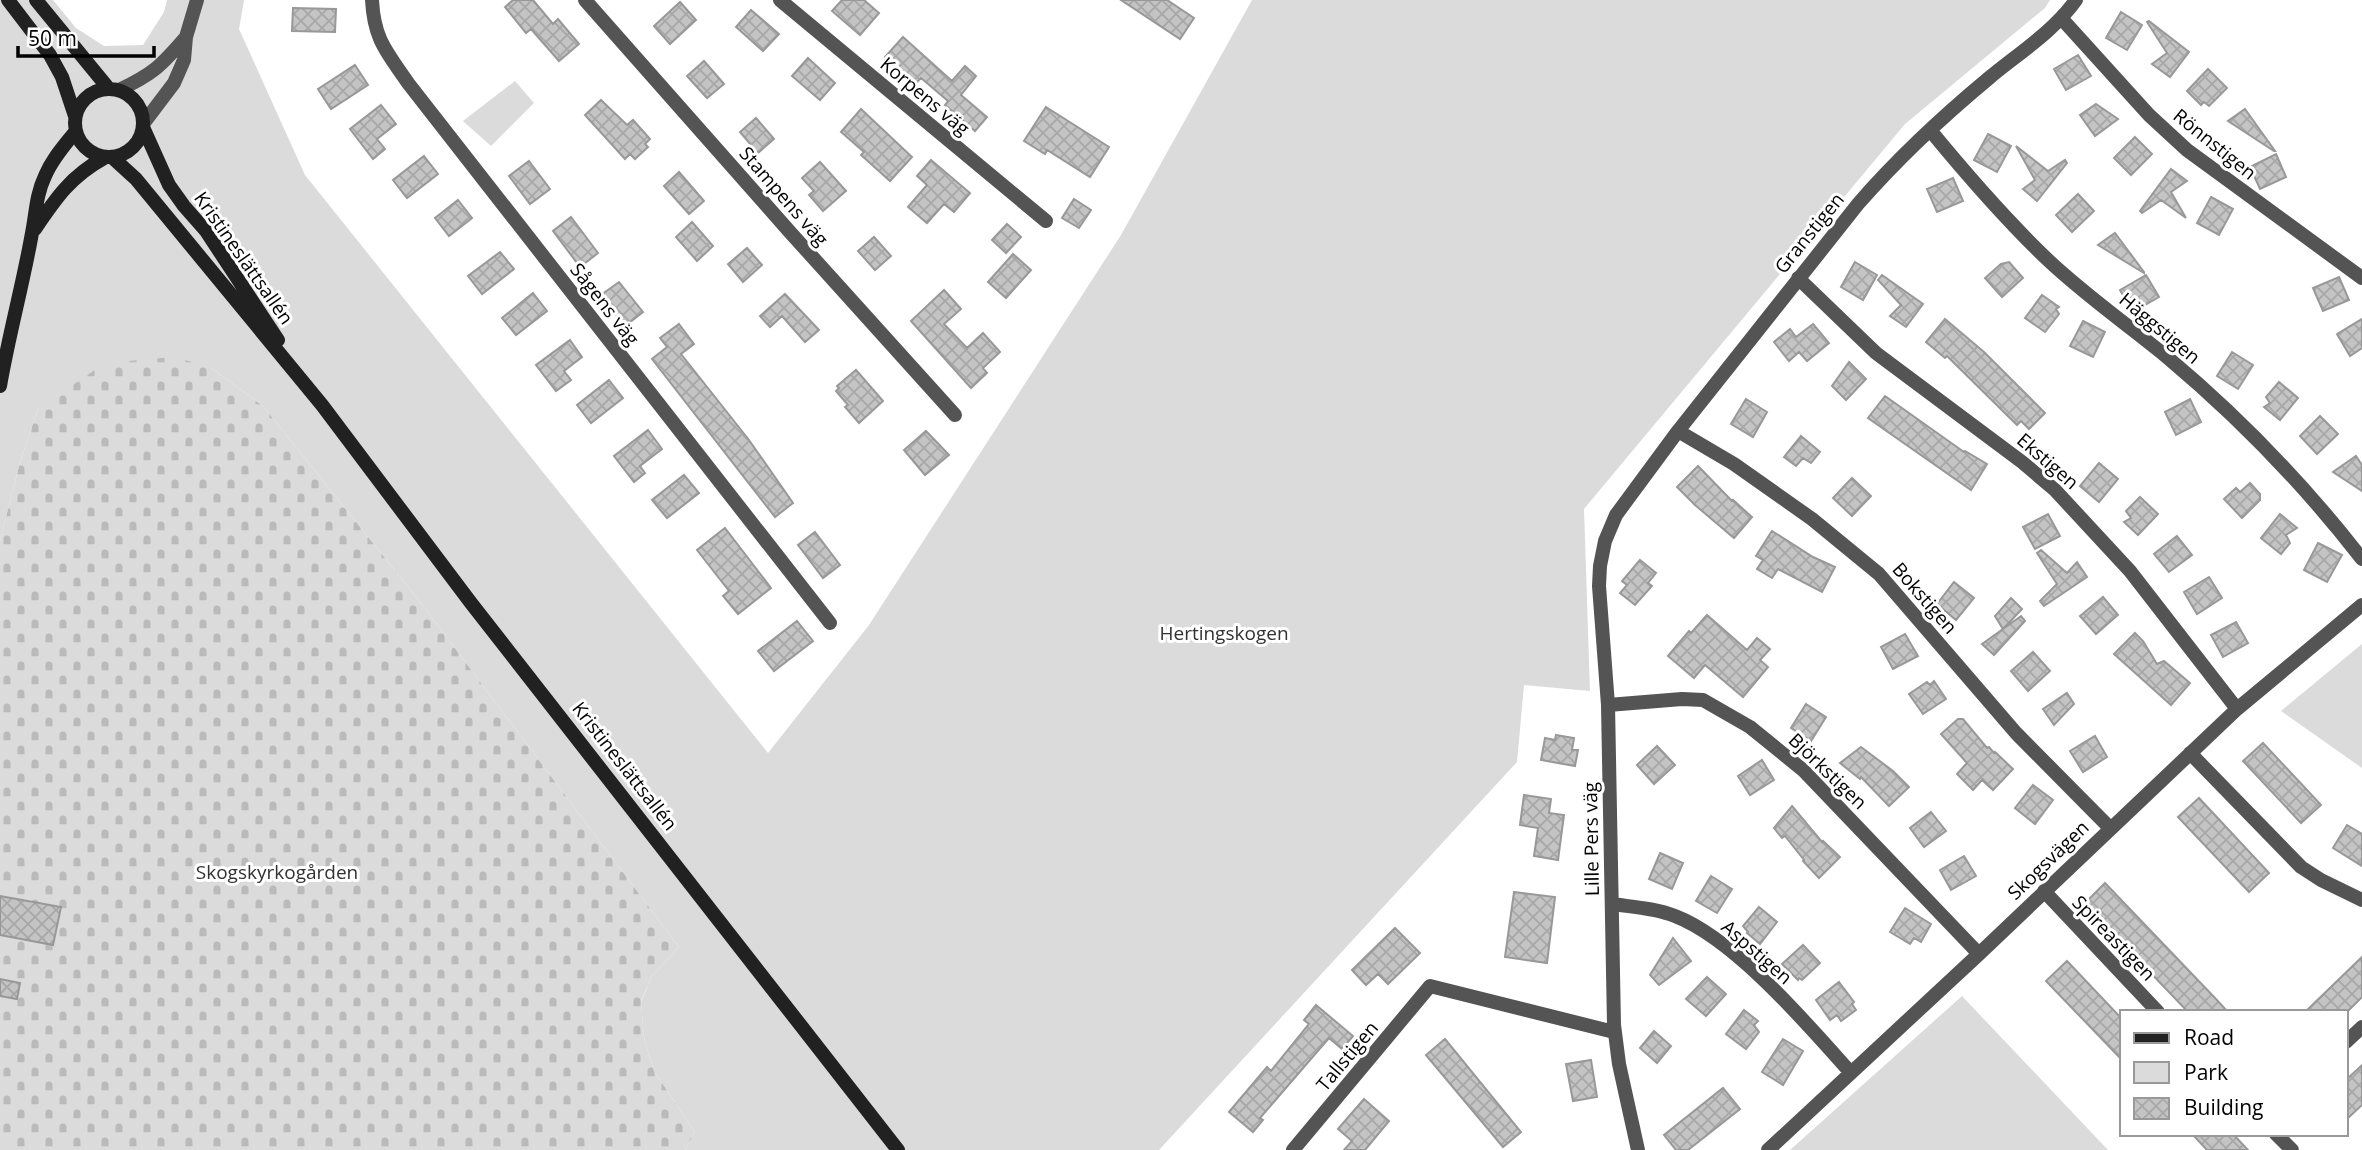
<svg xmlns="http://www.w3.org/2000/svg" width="2362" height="1150" viewBox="0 0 2362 1150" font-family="'Open Sans',sans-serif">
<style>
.green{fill:#dbdbdb}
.cemetery{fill:url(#cemetery-stones)}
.building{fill:url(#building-cross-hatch);stroke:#989898;stroke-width:2}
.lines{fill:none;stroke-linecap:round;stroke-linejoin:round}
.street{stroke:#545454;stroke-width:14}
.secondary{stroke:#212121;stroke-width:14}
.labels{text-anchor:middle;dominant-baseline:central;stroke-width:6;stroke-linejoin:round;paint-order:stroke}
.street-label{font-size:19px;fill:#000;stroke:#fff}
.park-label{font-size:19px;fill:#323232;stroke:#fff}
</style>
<defs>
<pattern id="cemetery-stones" width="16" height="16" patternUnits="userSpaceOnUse" patternTransform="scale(1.75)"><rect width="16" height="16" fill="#dbdbdb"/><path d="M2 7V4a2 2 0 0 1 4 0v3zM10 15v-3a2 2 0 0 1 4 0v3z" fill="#bababa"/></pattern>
<pattern id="building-cross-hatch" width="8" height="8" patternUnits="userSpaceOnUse" patternTransform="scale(1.75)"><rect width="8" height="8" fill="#c4c4c4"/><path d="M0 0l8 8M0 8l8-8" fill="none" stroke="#a7a7a7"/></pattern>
</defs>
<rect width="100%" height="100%" fill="#fff"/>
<path class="green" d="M0 0H53L76 28 104 46 143 45 164 12 167 0H244L239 29 305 175 768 753 869 625 1121 235 1252 0H2050L2045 8 1905 124 1584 509 1590 691 1524 685 1517 762 1159 1150H685L695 1132 654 1071 644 1038 641 1002 652 976 679 947 421 603 263 406 210 367 38 409 20 462 0 541Z
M515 81 534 103 491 146 463 121Z
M2362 644V768L2281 711Z
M1962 996 2108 1150H1790Z"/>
<path class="cemetery" d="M174 357 210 367 263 406 421 603 679 947 652 976 641 1001 644 1038 654 1071 695 1132 685 1150H0V541L20 462 38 409 105 363Z"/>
<path class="building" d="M513 0H533L553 24 558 19 579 44 559 61 531 29 526 33 505 7Z
M842 0H864L879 13 860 35 832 11Z
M1121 0H1167L1194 18 1180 39Z
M680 2 696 20 670 44 654 26Z
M293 8 336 9 335 32 292 31Z
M751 10 779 34 763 51 736 27Z
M2121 12 2142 25 2127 50 2106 38Z
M2149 21 2189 52 2170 77 2152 64 2167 53 2147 22Z
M903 37 952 81 965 66 976 76 961 95 987 117 975 131 945 105 948 101 921 78 915 84 885 57Z
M2078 55 2091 76 2066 90 2054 69Z
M808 58 835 83 820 100 792 76Z
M704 61 724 84 707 98 687 76Z
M355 65 368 85 331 109 318 89Z
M2208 69 2227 88 2209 106 2204 102 2201 105 2187 91Z
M601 100 627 125 633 120 650 139 645 144 648 147 635 159 630 154 625 159 585 115Z
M2096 104 2118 119 2095 136 2080 115Z
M381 105 396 124 377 139 385 149 373 159 350 129Z
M1046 107 1109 147 1090 177 1047 150 1045 154 1024 141Z
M861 109 912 157 890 181 861 155 864 152 841 132Z
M2245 109 2275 151H2274L2228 121Z
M756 118 774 139 758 153 740 132Z
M1988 134 2011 146 1997 172 1974 160Z
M2135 137 2152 154 2131 175 2114 158Z
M2016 146 2048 171 2065 160 2067 163 2037 201 2023 189 2035 180Z
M2276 154 2286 177 2260 189 2250 167Z
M424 156 438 174 407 198 393 180Z
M931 160 970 193 954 212 944 204 927 223 908 207 927 185 917 176Z
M529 161 550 189 530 204 509 176Z
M820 162 846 191 823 211 809 195 814 191 802 178Z
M2171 169 2187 181 2171 192 2186 218 2161 200 2142 213 2140 211Z
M679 172 704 201 689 214 664 186Z
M1953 178 1963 201 1937 212 1927 189Z
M2078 194 2094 211 2072 232 2056 215Z
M2211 197 2233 209 2219 235 2197 223Z
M1074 199 1091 210 1079 228 1062 218Z
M458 200 472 218 449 236 435 218Z
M571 217 598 253 580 267 553 231Z
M692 222 713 246 697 261 676 237Z
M1007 224 1021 237 1006 253 992 240Z
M2115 233 2144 272V273L2098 245Z
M874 237 891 256 875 270 858 251Z
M747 248 762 265 743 282 728 264Z
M500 252 514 269 482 294 468 276Z
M1013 254 1031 270 1006 298 988 282Z
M1855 262 1877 275 1863 300 1841 287Z
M2009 262 2023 278 2002 297 1985 278 2001 264Z
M1882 275 1923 304 1906 327 1890 316 1901 305 1878 280Z
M2146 275 2159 297 2133 312 2120 290Z
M2339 277 2349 300 2323 311 2313 288Z
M619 282 643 312 625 326 601 295Z
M944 290 961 309 944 324 967 348 983 333 1000 352 983 368 987 373 971 388 911 321Z
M533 293 547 311 516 335 502 318Z
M785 294 819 330 805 342 782 316 770 327 760 316Z
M2042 295 2059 307 2056 309 2059 314 2045 332 2025 318Z
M1945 319 1984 352 2045 413 2029 429 2021 421 2017 425 1947 356 1945 358 1926 342Z
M2362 319V348L2350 356 2337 334Z
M2083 321 2105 332 2093 357 2070 346Z
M679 324 694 344 681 354 749 440 793 503 775 517 652 359 667 347 660 338Z
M1813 324 1829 343 1807 361 1799 352 1789 361 1774 342 1790 329 1796 337Z
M570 340 582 357 564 371 571 380 556 391 536 365Z
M2232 352 2253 365 2238 389 2217 376Z
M1849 362 1866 379 1846 400 1832 386Z
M856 370 883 401 859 423 845 407 848 405 836 391 839 388 837 386Z
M609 380 623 398 591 423 577 405Z
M2279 382 2298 398 2280 420 2264 407 2270 403 2266 397Z
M1885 396 1964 452 1965 451 1987 464 1971 490 1868 418Z
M1746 399 1767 412 1753 437 1731 424Z
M2190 399 2201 422 2176 435 2165 412Z
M2320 416 2338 434 2317 454 2300 436Z
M648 430 662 449 640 466 645 473 634 482 614 456Z
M926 431 949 455 925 475 904 450Z
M1801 436 1820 452 1811 463 1803 458 1796 466 1784 457Z
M2356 456 2362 465V491L2333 472Z
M2099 463 2118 479 2099 502 2080 486Z
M1698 466 1732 501 1733 500 1752 517 1734 538 1695 505 1677 487Z
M684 475 699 493 667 518 652 500Z
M1852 478 1871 496 1852 516 1833 498Z
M2250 483 2260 494V500L2242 518 2224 499 2236 488 2240 492Z
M2140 497 2158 514 2138 535 2124 522 2131 518 2126 511Z
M2048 514 2060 536 2035 549 2023 527Z
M2280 514 2297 528 2286 535 2290 543 2281 554 2261 538Z
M725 528 771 588 738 614 723 596 729 591 697 550Z
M1772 531 1813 557 1835 567 1822 592 1778 569 1772 578 1757 569 1763 560 1756 556Z
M815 532 840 565 823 578 798 545Z
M2177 536 2192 555 2169 572 2154 554Z
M2318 543 2342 555 2327 582 2304 570Z
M2041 550 2067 573 2077 562 2087 577 2044 606 2040 601 2057 584 2037 553Z
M1640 560 1656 573 1648 583 1652 586 1635 605 1620 593 1627 585 1622 581Z
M2209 577 2222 598 2197 614 2184 592Z
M1954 582 1974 598 1956 620 1937 604Z
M2103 597 2118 615 2096 634 2080 616Z
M2011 598 2022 609 2003 629 1995 616Z
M1707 615 1747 650 1757 638 1770 649 1760 660 1768 667 1743 697 1705 665 1694 678 1668 656 1689 631 1691 633Z
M2021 616 2025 621 1994 655 1982 644Z
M797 621 813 641 774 671 758 651Z
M2236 622 2248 643 2223 657 2211 635Z
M2135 633 2143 641 2157 664 2164 661 2190 683 2171 705 2114 654Z
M1905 634 1918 656 1893 669 1881 647Z
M2033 652 2050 671 2028 691 2011 671Z
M1934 681 1946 699 1923 714 1909 694 1927 682 1930 685Z
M2067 693 2074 704 2054 725 2043 709Z
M1806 704 1826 717 1811 741 1791 728Z
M1958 719H1963L1987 748 1989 747 1994 753 1995 752 2013 769 1993 790 1982 780 1973 790 1957 774 1967 763 1941 734Z
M1556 735 1574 738 1572 750H1578L1575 766 1541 760 1545 738 1555 740Z
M2095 736 2107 757 2083 772 2070 751Z
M2263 743 2321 805 2301 823 2243 761Z
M1657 746 1675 765 1654 784 1637 765Z
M1861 747 1893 771 1909 787 1889 806 1861 777 1860 779 1840 763Z
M1762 760 1774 780 1750 795 1738 776Z
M2033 785 2053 800 2035 824 2015 808Z
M1524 795 1551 799 1549 813 1564 815 1558 860 1534 856 1538 828 1520 825Z
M2199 798 2269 873 2249 892 2178 817Z
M1792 806 1822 842 1823 841 1840 857 1819 878 1803 861 1804 860 1785 836 1782 838 1774 828Z
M1931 812 1946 831 1924 847 1910 828Z
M2347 825 2362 834V866L2333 848Z
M1660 853 1683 863 1672 889 1649 879Z
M1964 856 1976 876 1951 890 1940 870Z
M1711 876 1732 889 1717 913 1696 901Z
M2105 883 2215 998 2228 1012H2188L2103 923 2085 903Z
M1514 892 1555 897 1547 963 1505 957Z
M0 896 61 907 53 945 0 935Z
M1759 907 1777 922 1760 944 1747 933 1748 932 1743 926Z
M1905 908 1931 924 1921 942 1914 938 1910 944 1890 932Z
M1395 928 1420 953 1388 984 1378 974 1366 985 1352 970Z
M1673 938 1691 961 1659 985 1650 975Z
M1803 945 1820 963 1802 980 1799 978 1798 980 1782 964Z
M2362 957V997L2347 1012H2305Z
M2067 961 2122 1019V1060L2046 981Z
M1707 977 1726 994 1706 1016 1686 999Z
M0 979 20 983 17 999 0 996Z
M1839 982 1854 1002 1852 1004 1856 1010 1841 1021 1837 1015 1830 1020 1816 1000Z
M1316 1005 1353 1036 1342 1049 1329 1038 1260 1118 1263 1120 1253 1132 1229 1112 1267 1067 1271 1071 1309 1024 1304 1020Z
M1744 1010 1758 1021 1754 1025 1759 1032 1746 1049 1726 1034Z
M1654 1031 1671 1046 1657 1063 1640 1048Z
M1445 1039 1521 1132 1503 1147 1426 1055Z
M1783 1039 1803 1051 1783 1085 1762 1072Z
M1591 1060 1597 1097 1573 1101 1566 1064Z
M2362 1065V1105L2346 1120V1080Z
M1723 1088 1740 1109 1688 1150H1676L1664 1135Z
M1364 1099 1389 1121 1365 1150H1344L1352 1141 1338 1129Z
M2192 1134H2233L2248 1150H2207Z"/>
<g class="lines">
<path class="street" d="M372 0C374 39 386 51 408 83L830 623
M585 0 789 231 955 415
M780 0 1046 221
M2062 19 2149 115 2187 150 2362 278
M119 90C153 74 161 66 186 37
M143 124 174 83 184 60 186 37 197 0
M1930 130C1967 175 2005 219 2048 260 2085 295 2128 325 2167 357 2241 419 2303 483 2362 559
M1798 278 1876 353 2022 462 2055 490 2130 571 2237 709
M1678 431 1734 464 1812 519 1879 574 2016 733 2110 828
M1608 705 1682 699 1703 700 1750 727 1803 770 1979 954
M2190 753 2301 867 2321 880 2362 900
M2044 891 2158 1012
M1612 904C1633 907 1655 908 1675 916 1735 939 1808 1025 1851 1073
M2346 1042 2362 1027
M2276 1134 2292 1150
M1293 1150 1430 986 1614 1032
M1638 1150 1619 1064 1614 1025 1608 705 1599 586 1600 566 1605 541 1616 515 1678 431 1858 204C1898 158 1942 117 1989 78 2019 53 2053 32 2076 0
M1768 1150 1979 954 2237 709 2362 605"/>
<path class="secondary" d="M8 0 50 55 62 77 75 116
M36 0 109 89
M75 123a34 34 0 1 1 68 0a34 34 0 1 1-68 0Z
M143 127 169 185 184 206 206 231 278 340
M113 158 136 179 322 405 471 603 898 1150
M35 229C56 198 71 176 104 158
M0 386C9 334 23 284 32 233 36 213 36 195 45 176 52 159 64 146 75 132"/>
</g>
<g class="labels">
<g class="street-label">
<text transform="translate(925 96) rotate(40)">Korpens väg</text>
<text transform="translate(2215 144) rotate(39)">Rönnstigen</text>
<text transform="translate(784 196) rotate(49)">Stampens väg</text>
<text transform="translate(1809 233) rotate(-51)">Granstigen</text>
<text transform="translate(244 258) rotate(55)">Kristineslättsallén</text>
<text transform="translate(605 304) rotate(52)">Sågens väg</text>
<text transform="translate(2160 328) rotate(40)">Häggstigen</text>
<text transform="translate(2048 461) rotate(41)">Ekstigen</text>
<text transform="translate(1925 598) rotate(49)">Bokstigen</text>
<text transform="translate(625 766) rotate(52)">Kristineslättsallén</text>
<text transform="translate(1828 771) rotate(44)">Björkstigen</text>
<text transform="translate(1591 839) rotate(-91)">Lille Pers väg</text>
<text transform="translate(2048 860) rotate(-44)">Skogsvägen</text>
<text transform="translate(2114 938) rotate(46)">Spireastigen</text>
<text transform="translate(1757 952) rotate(41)">Aspstigen</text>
<text transform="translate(1347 1056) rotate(-50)">Tallstigen</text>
</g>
<g class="park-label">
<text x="1224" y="633">Hertingskogen</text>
<text x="277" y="872">Skogskyrkogården</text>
</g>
</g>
<rect x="2120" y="1010" width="228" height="126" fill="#ffffff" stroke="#999999" stroke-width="2"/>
<rect x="2134" y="1033" width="35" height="10" fill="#212121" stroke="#999999" stroke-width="2"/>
<text x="2184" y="1045" font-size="21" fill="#000000">Road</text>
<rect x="2134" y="1062" width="35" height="21" fill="#dbdbdb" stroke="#999999" stroke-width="2"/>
<text x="2184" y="1080" font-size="21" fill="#000000">Park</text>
<rect x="2134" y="1098" width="35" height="21" fill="url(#building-cross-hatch)" stroke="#999999" stroke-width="2"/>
<text x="2184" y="1115" font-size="21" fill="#000000">Building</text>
<path d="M18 46v10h136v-10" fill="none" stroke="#000000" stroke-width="3.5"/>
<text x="28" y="46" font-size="21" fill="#000000" stroke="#ffffff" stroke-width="5" paint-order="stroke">50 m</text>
</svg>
